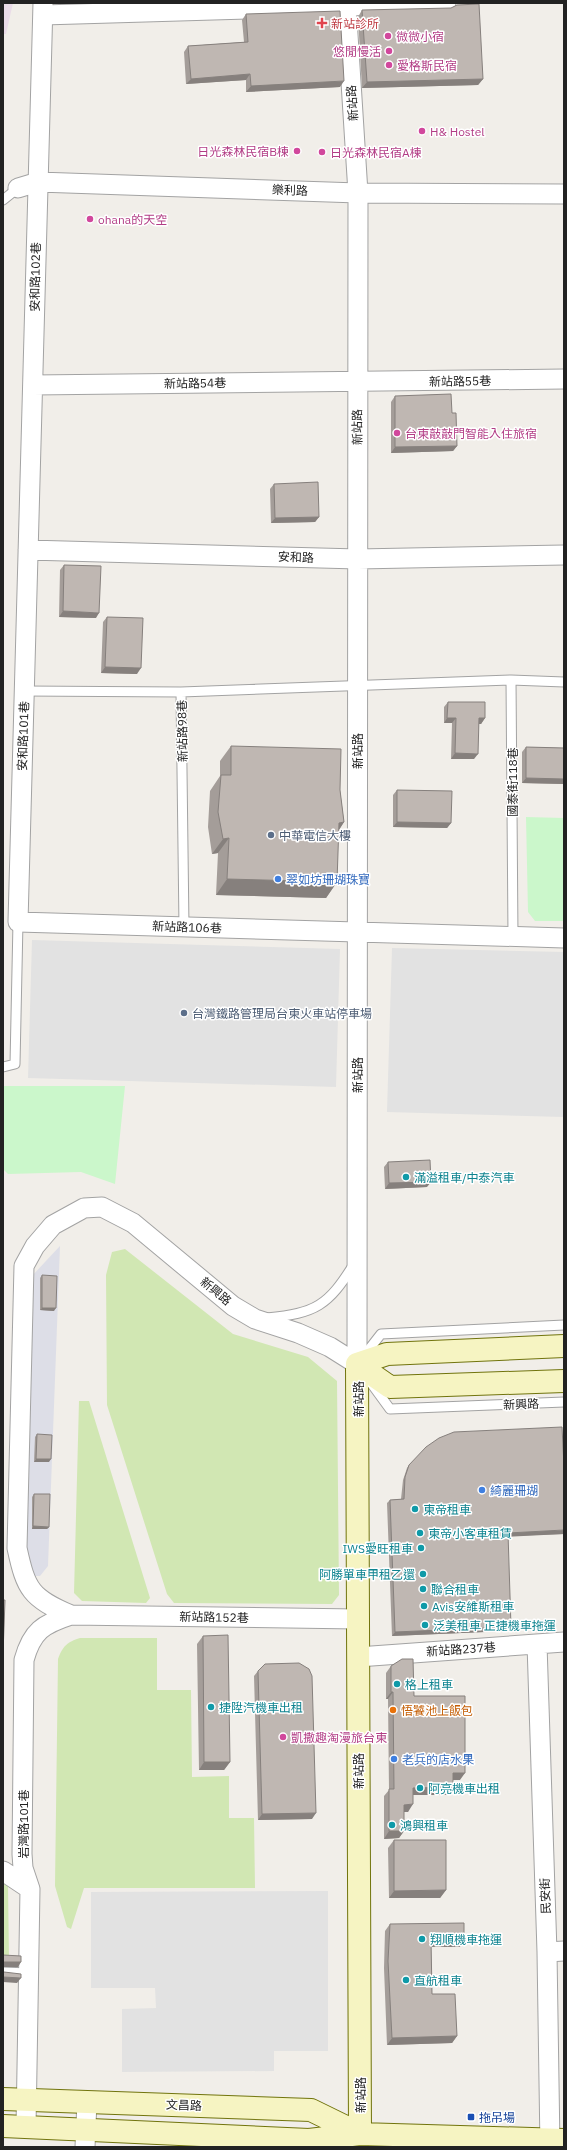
<svg xmlns="http://www.w3.org/2000/svg" width="567" height="2150" viewBox="0 0 567 2150" font-family="'IBM Plex Sans','Noto Sans TC',sans-serif">
<style>
.industrial{fill:#eadce8}
.grass{fill:#d1e7b3}
.park{fill:#cbf7cb}
.parking{fill:#e2e2e2}
.plaza{fill:#dddee7}
.lines{fill:none;stroke-linecap:round;stroke-linejoin:round}
.lane-casing{stroke:#a3a3a3;stroke-width:11}
.street-casing{stroke:#a3a3a3;stroke-width:21}
.secondary-casing{stroke:#71740d;stroke-width:24}
.lane{stroke:#fff;stroke-width:9}
.street{stroke:#fff;stroke-width:19}
.secondary{stroke:#f6f4c2;stroke-width:22}
.wall{fill:#a49d99}
.shaded-wall{fill:#86807d}
.building{fill:#bfb7b2;stroke:#86807d}
.health-dot{fill:#e0444e;stroke:#fff;stroke-width:1.5}
.hotel-dot{fill:#d1479c;stroke:#fff;stroke-width:1.5}
.service-dot{fill:#5c6f8a;stroke:#fff;stroke-width:1.5}
.shop-dot{fill:#3f7fe0;stroke:#fff;stroke-width:1.5}
.culture-dot{fill:#0f9aa8;stroke:#fff;stroke-width:1.5}
.food-dot{fill:#e8710a;stroke:#fff;stroke-width:1.5}
.transit-dot{fill:#1a4fb4;stroke:#fff;stroke-width:1.5}
.labels{text-anchor:middle;dominant-baseline:central;stroke-width:3;stroke-linejoin:round;paint-order:stroke}
.health-label{font-size:12px;fill:#be3a42;stroke:#fff;text-anchor:start}
.hotel-label{font-size:12px;fill:#b23c85;stroke:#fff;text-anchor:start}
.street-label{font-size:12px;fill:#222;stroke:#fff}
.service-label{font-size:12px;fill:#4e5e75;stroke:#fff;text-anchor:start}
.shop-label{font-size:12px;fill:#366cbe;stroke:#fff;text-anchor:start}
.culture-label{font-size:12px;fill:#0d838f;stroke:#fff;text-anchor:start}
.food-label{font-size:12px;fill:#c56008;stroke:#fff;text-anchor:start}
.transit-label{font-size:12px;fill:#164399;stroke:#fff;text-anchor:start}
</style>
<rect width="100%" height="100%" fill="#f1eee9"/>
<path class="industrial" d="M3 3H13L6 34H3Z"/>
<path class="grass" d="M125 1249 233 1334 308 1357 337 1381 339 1595 332 1604 174 1603 167 1594 107 1405 106 1275 112 1252Z
M79 1401H89L150 1598 146 1603 82 1601 74 1593Z
M80 1638H157V1690H191L192 1777 229 1776V1818H254L255 1888H84L71 1929 67 1927 55 1886 58 1659C63 1646 67 1642 80 1638Z
M3 1883 8 1886 9 1960H3Z"/>
<path class="park" d="M526 817 564 818V921H535L528 912Z
M3 1086H125L115 1184 81 1172 8 1174 3 1169Z"/>
<path class="parking" d="M32 940 340 949 336 1087 28 1078Z
M392 948 564 952V1117L387 1112Z
M328 1891V2051H274V2071L122 2072V2009L156 2008 155 1988H91V1892Z"/>
<path class="plaza" d="M60 1246 48 1566 40 1576H32L21 1549 31 1277Z"/>
<g class="lines">
<defs>
<path id="lane" d="M3 200 18 188
M24 691 181 692 184 927
M181 692 511 680
M513 936 511 680 564 682
M3 1067 15 1064 18 922
M267 1318C316 1313 328 1306 354 1264
M363 1357 381 1334 564 1325
M371 1383 390 1409 564 1402
M3 1972 29 1973"/>
<path id="street" d="M43 3 18 922 564 938
M346 3 358 193 357 1364
M43 15 446 3
M18 188 38 182 358 193 564 194
M33 385 564 379
M28 550 358 559 564 555
M71 1615C31 1598 26 1590 17 1548L24 1266 35 1246 53 1225 84 1208 102 1207 133 1223 233 1306 255 1319 298 1333 330 1347 357 1364
M537 1644 547 1952 550 2147
M358 1657 564 1642
M3 1871 30 1889
M547 1952 564 1951
M26 2127 30 1889 23 1868 22 1854 24 1660C32 1631 43 1624 71 1615L357 1619
M85 2147 87 2101"/>
<path id="secondary" d="M357 1364 360 2134
M357 1364 390 1387 564 1381
M357 1364 387 1354 564 1346
M3 2099 311 2110 360 2134
M3 2126 309 2140 360 2134 564 2140"/>
</defs>
<use href="#lane" class="lane-casing"/>
<use href="#street" class="street-casing"/>
<use href="#secondary" class="secondary-casing"/>
<use href="#lane" class="lane"/>
<use href="#street" class="street"/>
<use href="#secondary" class="secondary"/>
</g>
<path class="wall" d="M362 10 483 79 478 85 362 88 358 17Z
M246 14 340 87 246 92V80L186 84 184 52 188 46 244 42 242 20Z
M395 396 457 446 453 451 391 453V402Z
M274 484 319 517 315 522 271 523 270 489Z
M64 565 96 618 59 617 60 570Z
M107 617 137 674 101 673 103 622Z
M448 702 485 718 481 724H479L474 759H451L452 723H444V707Z
M231 746 340 790 344 822 338 831 337 882 326 898 216 895 218 853 212 854 208 827 210 791 220 776V761Z
M526 747 564 748V784L522 783V752Z
M397 790 451 823 447 828 393 827V795Z
M388 1162 427 1187 385 1189 384 1167Z
M42 1275 54 1311 40 1310V1278Z
M37 1434 49 1462H34L35 1437Z
M409 1465 564 1534 508 1536V1631L392 1636 387 1503 390 1500 401 1499 403 1480 407 1468Z
M34 1494 49 1527 47 1529H32V1497Z
M203 1636 230 1762 224 1770H199L197 1644Z
M391 1666 414 1696 460 1780H453L448 1795H413L408 1812H404V1831L399 1838 384 1839V1796L389 1790 388 1699H386V1673Z
M258 1671 312 1819 258 1820 254 1676Z
M394 1840 446 1890 440 1898H389L388 1848Z
M390 1924 460 1947H431L432 1994 457 2036 452 2043 387 2045 384 1968 385 1931Z"/>
<path class="shaded-wall" d="M250 74 246 80 186 84 191 79Z
M483 79 478 85 362 88 367 82Z
M344 81 340 87 246 92 251 86Z
M457 446 453 451 391 453 395 447Z
M319 517 315 522 271 523 275 518Z
M63 611 99 613 96 618 59 617Z
M105 667 141 668 137 674 101 673Z
M447 718H456L452 723H444Z
M479 718H485L481 724H475Z
M455 753 478 754 474 759H451Z
M526 778 564 779V784L522 783Z
M344 822 334 838 339 823Z
M397 822 451 823 447 828 393 827Z
M229 838 218 853 212 854 223 839Z
M227 879 337 882 326 898 216 895Z
M431 1182 427 1187 385 1189 389 1183Z
M42 1308H56L54 1311 40 1310Z
M36 1459H51L49 1462H34Z
M33 1526 49 1527 47 1529H32Z
M564 1530V1534L505 1537 508 1533Z
M511 1627 508 1631 392 1636 395 1632Z
M391 1692H393L388 1699H386Z
M204 1762H230L224 1770H199Z
M453 1773H465L460 1780H448Z
M453 1787 448 1795H408L413 1788Z
M413 1804 408 1812H399L404 1805Z
M316 1813 312 1819 258 1820 262 1814Z
M389 1831H404L399 1838 384 1839Z
M446 1890 440 1898H389L394 1891Z
M431 1940H464L460 1947H426Z
M4 1962H21L18 1967H3V1963Z
M3 1977 21 1978 17 1983 3 1982Z
M457 2036 452 2043 387 2045 392 2038Z"/>
<path class="building" d="M479 4 483 79 367 82 362 10 451 8 457 5Z
M340 11 344 81 251 86 250 74 191 79 188 46 248 42 246 14Z
M451 394 452 413H456L457 446 395 447V396Z
M318 482 319 517 275 518 274 484Z
M64 565 101 566 99 613 63 611Z
M107 617 143 618 141 668 105 667Z
M448 702H485V718H479L478 754 455 753 456 718H447Z
M231 746 341 749 340 790 344 822 339 823 337 882 227 879 229 838 223 839 218 812 221 775H231Z
M526 747 564 748V779L526 778Z
M397 790 452 791 451 823 397 822Z
M430 1160 431 1182 389 1183 388 1162Z
M42 1275 57 1276 56 1308H42Z
M562 1427 564 1466V1530L508 1533 511 1627 395 1632 390 1500 404 1499 405 1477 409 1465 426 1447 439 1438 454 1432Z
M37 1434 52 1435 51 1459H36Z
M34 1494H50L49 1527 33 1526Z
M3 1600H5L3 1654Z
M228 1635 230 1762H204L203 1636Z
M402 1659H413L414 1696H465V1773H453V1787L413 1788V1804L404 1805V1831H389V1789H394L393 1692H391V1666Z
M299 1663 309 1669 312 1676 316 1813 262 1814 258 1671 265 1664Z
M394 1840H446V1890L394 1891Z
M464 1923V1940H431L432 1994H455L457 2036 392 2038 388 1961 390 1924Z
M3 1955 21 1956V1962H4L3 1963Z
M3 1971 4 1972 21 1974V1978L3 1977Z"/>
<path class="health-dot" d="M320 17h4v4h4v4h-4v4h-4v-4h-4v-4h4z"/>
<g class="hotel-dot">
<circle cx="388" cy="36" r="4"/>
<circle cx="389" cy="51" r="4"/>
<circle cx="389" cy="65" r="4"/>
<circle cx="422" cy="131" r="4"/>
<circle cx="297" cy="151" r="4"/>
<circle cx="322" cy="152" r="4"/>
<circle cx="90" cy="219" r="4"/>
<circle cx="397" cy="433" r="4"/>
<circle cx="283" cy="1737" r="4"/>
</g>
<g class="service-dot">
<circle cx="271" cy="835" r="4"/>
<circle cx="184" cy="1013" r="4"/>
</g>
<g class="shop-dot">
<circle cx="278" cy="879" r="4"/>
<circle cx="482" cy="1490" r="4"/>
<circle cx="394" cy="1759" r="4"/>
</g>
<g class="culture-dot">
<circle cx="406" cy="1177" r="4"/>
<circle cx="415" cy="1509" r="4"/>
<circle cx="420" cy="1533" r="4"/>
<circle cx="421" cy="1548" r="4"/>
<circle cx="423" cy="1574" r="4"/>
<circle cx="423" cy="1589" r="4"/>
<circle cx="424" cy="1606" r="4"/>
<circle cx="425" cy="1625" r="4"/>
<circle cx="397" cy="1684" r="4"/>
<circle cx="211" cy="1707" r="4"/>
<circle cx="420" cy="1788" r="4"/>
<circle cx="392" cy="1825" r="4"/>
<circle cx="422" cy="1939" r="4"/>
<circle cx="406" cy="1980" r="4"/>
</g>
<circle class="food-dot" cx="393" cy="1710" r="4"/>
<rect class="transit-dot" x="467" y="2113" width="8" height="8" rx="2"/>
<g class="labels">
<g class="health-label">
<text x="331" y="23">新站診所</text>
</g>
<g class="hotel-label">
<text x="396" y="36">微微小宿</text>
<text x="381" y="51" text-anchor="end">悠閒慢活</text>
<text x="397" y="65">愛格斯民宿</text>
<text x="430" y="131">H&amp; Hostel</text>
<text x="289" y="151" text-anchor="end">日光森林民宿B棟</text>
<text x="330" y="152">日光森林民宿A棟</text>
<text x="98" y="219">ohana的天空</text>
<text x="405" y="433">台東敲敲門智能入住旅宿</text>
<text x="291" y="1737">凱撒趣淘漫旅台東</text>
</g>
<g class="street-label">
<text transform="translate(352 103) rotate(-94)">新站路</text>
<text transform="translate(290 190) rotate(2)">樂利路</text>
<text transform="translate(35 277) rotate(-89)">安和路102巷</text>
<text transform="translate(460 381) rotate(-1)">新站路55巷</text>
<text transform="translate(195 383) rotate(-1)">新站路54巷</text>
<text transform="translate(357 427) rotate(-91)">新站路</text>
<text transform="translate(296 557) rotate(2)">安和路</text>
<text transform="translate(182 731) rotate(-91)">新站路98巷</text>
<text transform="translate(23 736) rotate(-88)">安和路101巷</text>
<text transform="translate(357 751) rotate(-90)">新站路</text>
<text transform="translate(512 782) rotate(-90)">國泰街118巷</text>
<text transform="translate(187 927) rotate(2)">新站路106巷</text>
<text transform="translate(357 1075) rotate(-90)">新站路</text>
<text transform="translate(216 1291) rotate(40)">新興路</text>
<text transform="translate(358 1399) rotate(-90)">新站路</text>
<text transform="translate(521 1404) rotate(-2)">新興路</text>
<text transform="translate(214 1617) rotate(1)">新站路152巷</text>
<text transform="translate(461 1649) rotate(-4)">新站路237巷</text>
<text transform="translate(358 1771) rotate(-90)">新站路</text>
<text transform="translate(23 1824) rotate(-90)">岩灣路101巷</text>
<text transform="translate(545 1896) rotate(-92)">民安街</text>
<text transform="translate(360 2095) rotate(-90)">新站路</text>
<text transform="translate(184 2105) rotate(2)">文昌路</text>
</g>
<g class="service-label">
<text x="279" y="835">中華電信大樓</text>
<text x="192" y="1013">台灣鐵路管理局台東火車站停車場</text>
</g>
<g class="shop-label">
<text x="286" y="879">翠如坊珊瑚珠寶</text>
<text x="490" y="1490">綺麗珊瑚</text>
<text x="402" y="1759">老兵的店水果</text>
</g>
<g class="culture-label">
<text x="414" y="1177">滿溢租車/中泰汽車</text>
<text x="423" y="1509">東帝租車</text>
<text x="428" y="1533">東帝小客車租賃</text>
<text x="413" y="1548" text-anchor="end">IWS愛旺租車</text>
<text x="415" y="1574" text-anchor="end">阿勝單車甲租乙還</text>
<text x="431" y="1589">聯合租車</text>
<text x="432" y="1606">Avis安維斯租車</text>
<text x="433" y="1625">泛美租車 正捷機車拖運</text>
<text x="405" y="1684">格上租車</text>
<text x="219" y="1707">捷陞汽機車出租</text>
<text x="428" y="1788">阿亮機車出租</text>
<text x="400" y="1825">鴻興租車</text>
<text x="430" y="1939">翔順機車拖運</text>
<text x="414" y="1980">直航租車</text>
</g>
<g class="food-label">
<text x="401" y="1710">悟饕池上飯包</text>
</g>
<g class="transit-label">
<text x="479" y="2117">拖吊場</text>
</g>
</g>
<rect width="567" height="2150" fill="none" stroke="#222222" stroke-width="8"/>
</svg>
